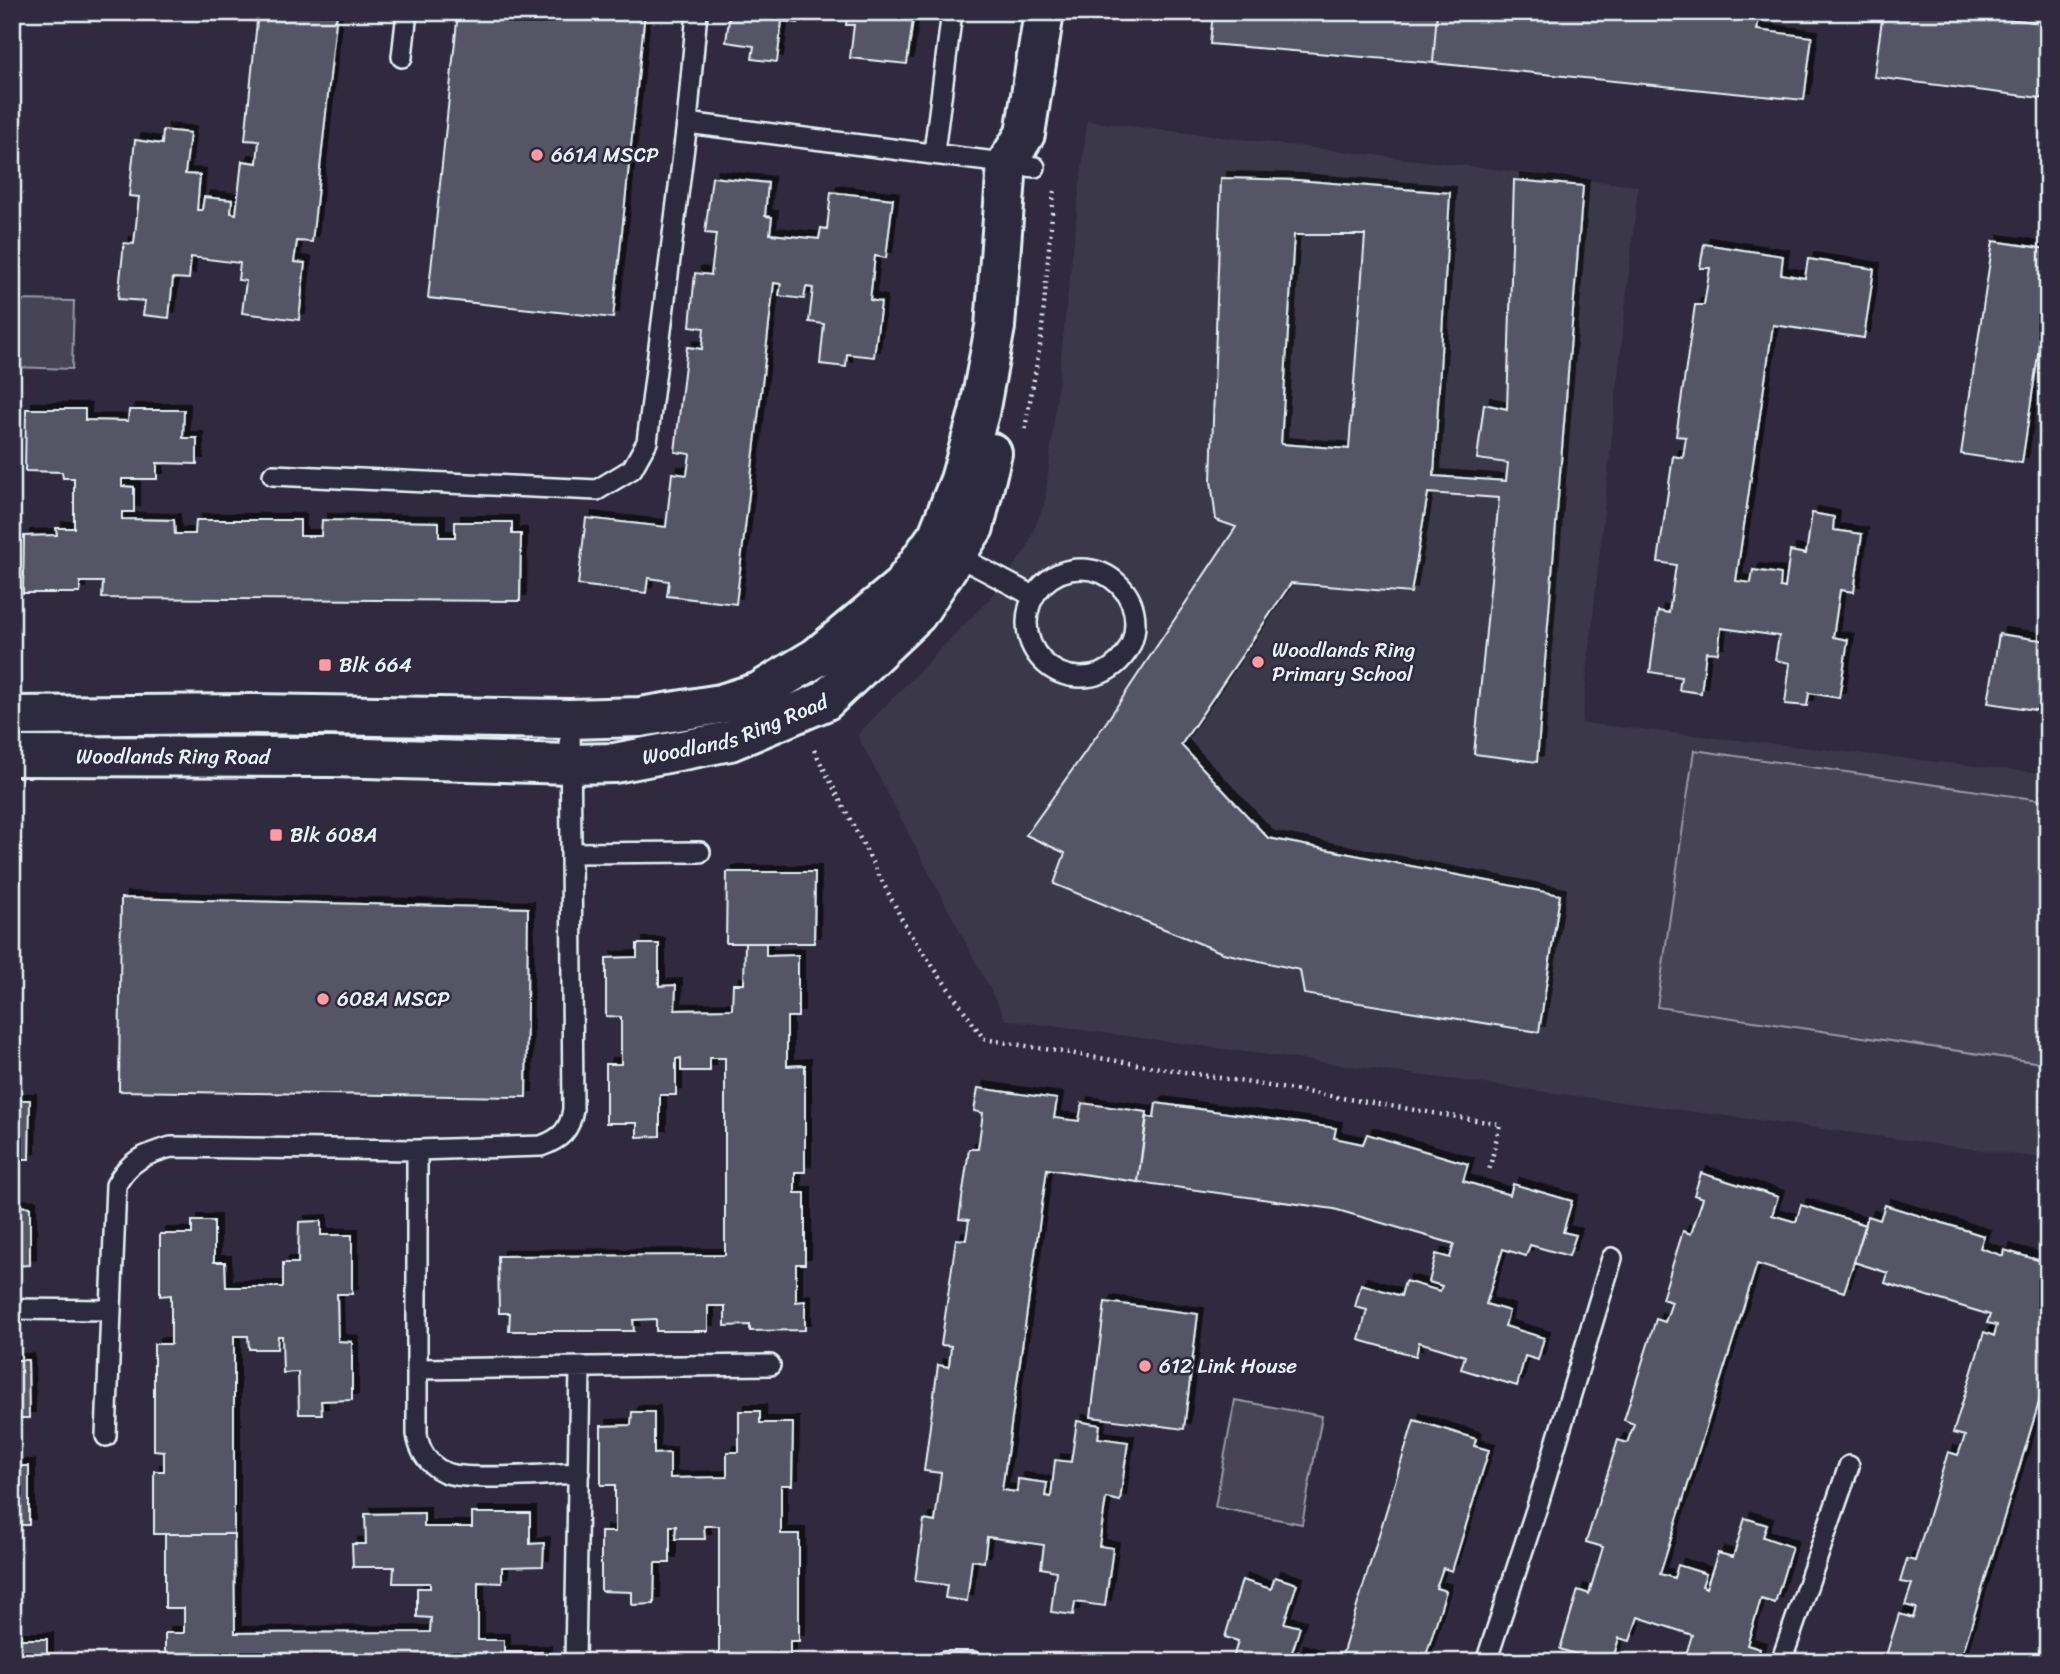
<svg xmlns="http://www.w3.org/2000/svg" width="2060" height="1674" viewBox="0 0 2060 1674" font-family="Sriracha,sans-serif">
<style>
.built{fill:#3b3749}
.green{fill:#464455;stroke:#979aa6;stroke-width:2}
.building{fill:#575565;stroke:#e8f1f8;stroke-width:2;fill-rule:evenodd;filter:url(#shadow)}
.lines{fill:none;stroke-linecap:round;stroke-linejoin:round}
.lane-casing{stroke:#e8f1f8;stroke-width:24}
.street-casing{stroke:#e8f1f8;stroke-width:44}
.path{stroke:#e8f1f8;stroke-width:4.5;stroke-dasharray:2 5;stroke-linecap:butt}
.lane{stroke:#2f2a3d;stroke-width:19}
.street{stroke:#2f2a3d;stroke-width:38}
.poi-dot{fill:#ff9aa2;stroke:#2f2a3d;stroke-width:2.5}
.labels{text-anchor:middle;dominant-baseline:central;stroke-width:5;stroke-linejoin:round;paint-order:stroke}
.poi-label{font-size:21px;fill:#e8f1f8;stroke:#2f2a3d;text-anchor:start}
.street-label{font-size:21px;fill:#e8f1f8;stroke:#2f2a3d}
</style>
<defs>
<filter id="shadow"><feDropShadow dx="6" dy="-6" stdDeviation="0" flood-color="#0009"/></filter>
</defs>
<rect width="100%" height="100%" fill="#2f2a3d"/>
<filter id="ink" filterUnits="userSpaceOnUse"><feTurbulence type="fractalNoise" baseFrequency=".0143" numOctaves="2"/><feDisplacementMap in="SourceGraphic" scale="14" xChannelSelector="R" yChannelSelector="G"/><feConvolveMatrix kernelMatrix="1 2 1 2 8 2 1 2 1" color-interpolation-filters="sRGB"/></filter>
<g filter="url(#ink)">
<path class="built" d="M1087 121 1638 186 1582 723 2048 774V1159L1006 1020 857 735 988 600 1026 550 1045 501Z"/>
<path class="green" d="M12 300 74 301 72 369 12 367Z
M1694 750 2048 801V1064L1657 1007Z
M1235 1400 1322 1416 1302 1524 1215 1507Z"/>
<path class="building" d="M337 12 312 242 297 241 294 262 305 263 299 320 242 313 246 281 238 280 240 263 191 257 189 279 173 278 169 318 143 315 145 301 118 299 124 243 134 244 139 197 129 196 135 140 162 144 163 130 190 133 185 174 200 175 197 210H202L204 197 232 200 231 213 236 214 242 161 257 163 259 141 245 140 257 21 178 12Z
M458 12H645L613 318 428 298Z
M730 12H799L798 23 782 21 777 62 752 59 754 46 726 42Z
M848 12H914L907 64 850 58 854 25H846Z
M1213 12H1437L1433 63 1210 44Z
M1437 12H1600L1707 21 1708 12H1760L1757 30 1812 37 1804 100 1433 63Z
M1883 12H1958L2048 24V99L1874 77Z
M712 177 768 183 765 216 772 217 770 234 819 239 821 228 827 229 831 192 893 199 886 258 875 256 870 300 881 302 874 357 847 354 846 367 820 364 824 324 809 322 813 288 806 287 804 299 779 296 781 284 774 283 736 604 667 596 669 581 648 578 646 593 578 585 586 518 666 527 672 473 687 475 690 454 675 452 687 347 702 349 704 328 690 326 695 273 711 275 716 234 705 233Z
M1221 178 1297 180 1450 193 1434 476 1506 481 1508 463 1477 459 1484 404 1507 409 1514 180 1583 186 1537 762 1474 754 1499 498 1428 493 1411 593 1291 583 1181 745 1268 838 1560 895 1539 1032 1304 994 1300 970 1223 953 1054 884 1065 853 1026 835 1107 721 1236 527 1216 520 1211 481ZM1294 235H1365L1349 449 1281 444Z
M1993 241 2048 249V321H2043L2022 463 1961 454Z
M1704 244 1783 256 1781 274 1805 278 1808 259 1874 269 1864 338 1773 325 1736 581 1751 583 1753 570 1781 574 1780 587 1785 588 1790 551 1806 554 1812 513 1834 517 1833 530 1862 534 1854 592 1840 590 1833 637 1848 640 1839 698 1809 693 1807 706 1785 704 1790 663 1775 660 1779 636 1721 628 1718 653 1706 652 1701 693 1679 690 1681 677 1650 672 1658 611 1669 613 1676 565 1658 562 1673 456 1683 458 1686 437 1676 436 1695 305H1704L1710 268H1700Z
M26 409H85V420L128 421 129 410H184L183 438H197V464L157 463V479H122V486L134 487V512H122V519L174 520 175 534H195L196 520H300V536H321L322 520 439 522V537H455V522H512V534H521L520 601 102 598 103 582H80V593H23L24 536 57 535 56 528H74V478H63L62 472 25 471Z
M1999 634 2048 641V712L1988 703Z
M727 872H815L814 943H726Z
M121 898 528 908 526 1097 119 1091Z
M745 943H766V956L798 955V1017H787V1066L805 1065V1172H795V1193H805V1264H796V1302L805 1301V1330L750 1331V1325L725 1326V1306H708V1331H656V1319L633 1320 634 1331H509L510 1313H499L498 1256 725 1255V1058H710V1071H681V1058L676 1059V1095H660V1136L637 1137V1123H606V1064H621V1017L606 1016V958L637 957V944H659V986L676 985 675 1010 732 1009 733 984H744Z
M978 1088 1057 1099 1054 1118 1079 1121 1082 1103 1147 1112 1138 1182 1047 1169 1002 1490 1017 1492 1018 1479 1047 1483 1045 1496 1051 1497 1055 1460 1071 1462 1077 1421 1100 1425 1098 1438 1128 1442 1120 1501 1106 1498 1099 1546 1113 1548 1105 1606 1075 1602 1073 1615 1051 1612 1056 1571 1041 1568 1044 1545 987 1537 984 1562 972 1560 967 1601 945 1598 947 1585 915 1581 924 1520 935 1522 941 1473 924 1471 938 1365 949 1367 951 1346 941 1345 956 1239 966 1240 969 1220 959 1219 969 1149H978L983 1113 974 1111Z
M12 1100H30L29 1159H16L15 1206 30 1207V1265L12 1266Z
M1156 1103 1336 1128 1334 1138 1363 1144 1367 1134 1468 1164 1463 1181 1510 1195 1513 1184 1572 1201 1563 1232 1576 1235 1569 1256 1530 1245 1526 1256 1503 1249 1486 1304 1509 1311 1505 1326 1544 1338 1538 1360 1525 1356 1517 1386 1461 1369 1465 1356 1419 1342 1416 1356 1359 1340 1367 1310 1355 1307 1361 1284 1401 1296 1405 1281 1440 1291 1442 1286 1429 1282 1436 1254 1450 1258 1454 1244 1334 1209 1138 1182 1147 1117 1154 1118Z
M1701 1173 1778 1197 1772 1215 1796 1222 1801 1205 1866 1225 1844 1292 1757 1264 1660 1574 1674 1578 1678 1565 1706 1574 1702 1586 1706 1588 1718 1553 1733 1557 1745 1518 1767 1525 1763 1537 1792 1547 1775 1603 1761 1599 1747 1645 1760 1649 1756 1662H1699L1685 1658 1692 1635 1638 1617 1630 1641 1619 1638 1612 1662H1589L1590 1659 1560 1649 1578 1590 1589 1594 1603 1547 1586 1542 1618 1440 1627 1443 1634 1424 1624 1420 1656 1319 1665 1322 1672 1302 1662 1299 1683 1231 1691 1234 1703 1198 1694 1195Z
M1885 1205 1984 1236 1980 1248 2003 1256 2004 1250 2048 1263V1373L1960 1662H1884L1899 1614 1913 1618 1916 1608 1905 1605 1912 1584 1900 1582 1907 1559 1915 1561 1948 1452 1958 1455 1965 1436 1953 1433 1984 1332 1994 1336 1997 1325 1987 1323 1990 1315 1885 1283 1888 1273 1854 1262 1868 1216 1880 1220Z
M192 1221H214V1262H225L226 1287H283V1263H298L299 1222 321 1221V1235H352V1294H337L338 1341 352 1342V1400L321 1401 322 1414H299L298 1372 283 1373 282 1336H278L277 1349H249L248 1336H234V1534H154V1471H164V1451L154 1450V1344H171V1295L160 1296V1234H192Z
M1105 1302 1198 1314 1184 1429 1091 1417Z
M12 1360H28L29 1418H15V1466H29V1525H12Z
M739 1411H760V1423H793L792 1485H781V1534H799V1641H790V1661L799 1662H719V1526H704L705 1539H675L676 1526H670V1563H655L654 1604 632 1605V1592L601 1591V1532H615V1485H601V1426L631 1425 632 1412H654V1454L670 1453V1478L727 1477V1452H739Z
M1414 1420 1476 1439 1474 1446 1489 1450 1452 1571 1443 1568 1436 1588 1446 1591 1424 1662H1340Z
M424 1513V1527H472V1513H530V1544L544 1543 543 1566 502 1567V1583L478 1582V1640H504V1652H545V1662H165V1633H184V1608H165V1534H234L235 1633 430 1632 431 1618 417 1617V1588H430V1583H393L394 1567H353L352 1544H366L365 1514Z
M1275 1577 1297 1584 1284 1623 1300 1627 1289 1662H1232L1238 1641 1225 1637 1242 1580 1271 1589Z
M12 1639H47V1662H12Z
M1298 1651 1326 1660 1325 1662H1295Z"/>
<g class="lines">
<defs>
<path id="lane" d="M402 57 407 12
M687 123 1035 167
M934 152 952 12
M273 475 597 490 632 469 647 442 687 123 697 12
M956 555 1033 596
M1027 623a54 54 0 1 1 108 0a54 54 0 1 1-108 0Z
M573 853 700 852
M417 1150V1434C419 1450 428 1465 444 1472 465 1482 551 1474 579 1473
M12 1309 109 1310
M417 1369 770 1365
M106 1436 116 1185C129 1161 145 1154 171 1147L417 1150 541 1146C561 1139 570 1130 573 1109L570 719
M575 1662 580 1368
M944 1662H973
M1486 1662 1537 1507 1612 1258
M1781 1662 1849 1466"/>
<g id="street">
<path d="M12 716 253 714 570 719 640 717 721 704 759 692 817 657 902 586 938 535 960 480 979 413 995 327 1007 163 1025 134 1044 12"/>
<path id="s1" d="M12 756 332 757 571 764 615 763 730 741 825 701 917 614 974 527 992 453"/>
</g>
</defs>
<use href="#lane" class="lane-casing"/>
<use href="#street" class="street-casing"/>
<path class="path" d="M1025 429 1041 340 1054 191
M814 750 908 931 984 1039 1500 1124 1489 1171
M2047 1662 2048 1659"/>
<use href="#lane" class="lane"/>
<use href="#street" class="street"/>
</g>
</g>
<g class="poi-dot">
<circle cx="537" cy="155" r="7"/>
<circle cx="1258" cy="662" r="7"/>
<rect x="318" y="658" width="14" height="14" rx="3.5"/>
<rect x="269" y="828" width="14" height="14" rx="3.5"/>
<circle cx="323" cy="999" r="7"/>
<circle cx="1145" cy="1366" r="7"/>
</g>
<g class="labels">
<g class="poi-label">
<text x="551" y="155">661A MSCP</text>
<text x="1272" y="650">Woodlands Ring<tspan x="1272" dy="24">Primary School</tspan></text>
<text x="339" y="665">Blk 664</text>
<text x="290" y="835">Blk 608A</text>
<text x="337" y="999">608A MSCP</text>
<text x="1159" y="1366">612 Link House</text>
</g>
<g class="street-label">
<text stroke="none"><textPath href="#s1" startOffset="728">Woodlands Ring Road</textPath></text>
<text stroke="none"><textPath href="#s1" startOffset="161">Woodlands Ring Road</textPath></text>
</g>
</g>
<rect width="2060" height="1674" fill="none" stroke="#2f2a3d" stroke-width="42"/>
<rect x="21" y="21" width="2018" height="1632" fill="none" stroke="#e8f1f8" stroke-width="2.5" filter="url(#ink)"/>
</svg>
